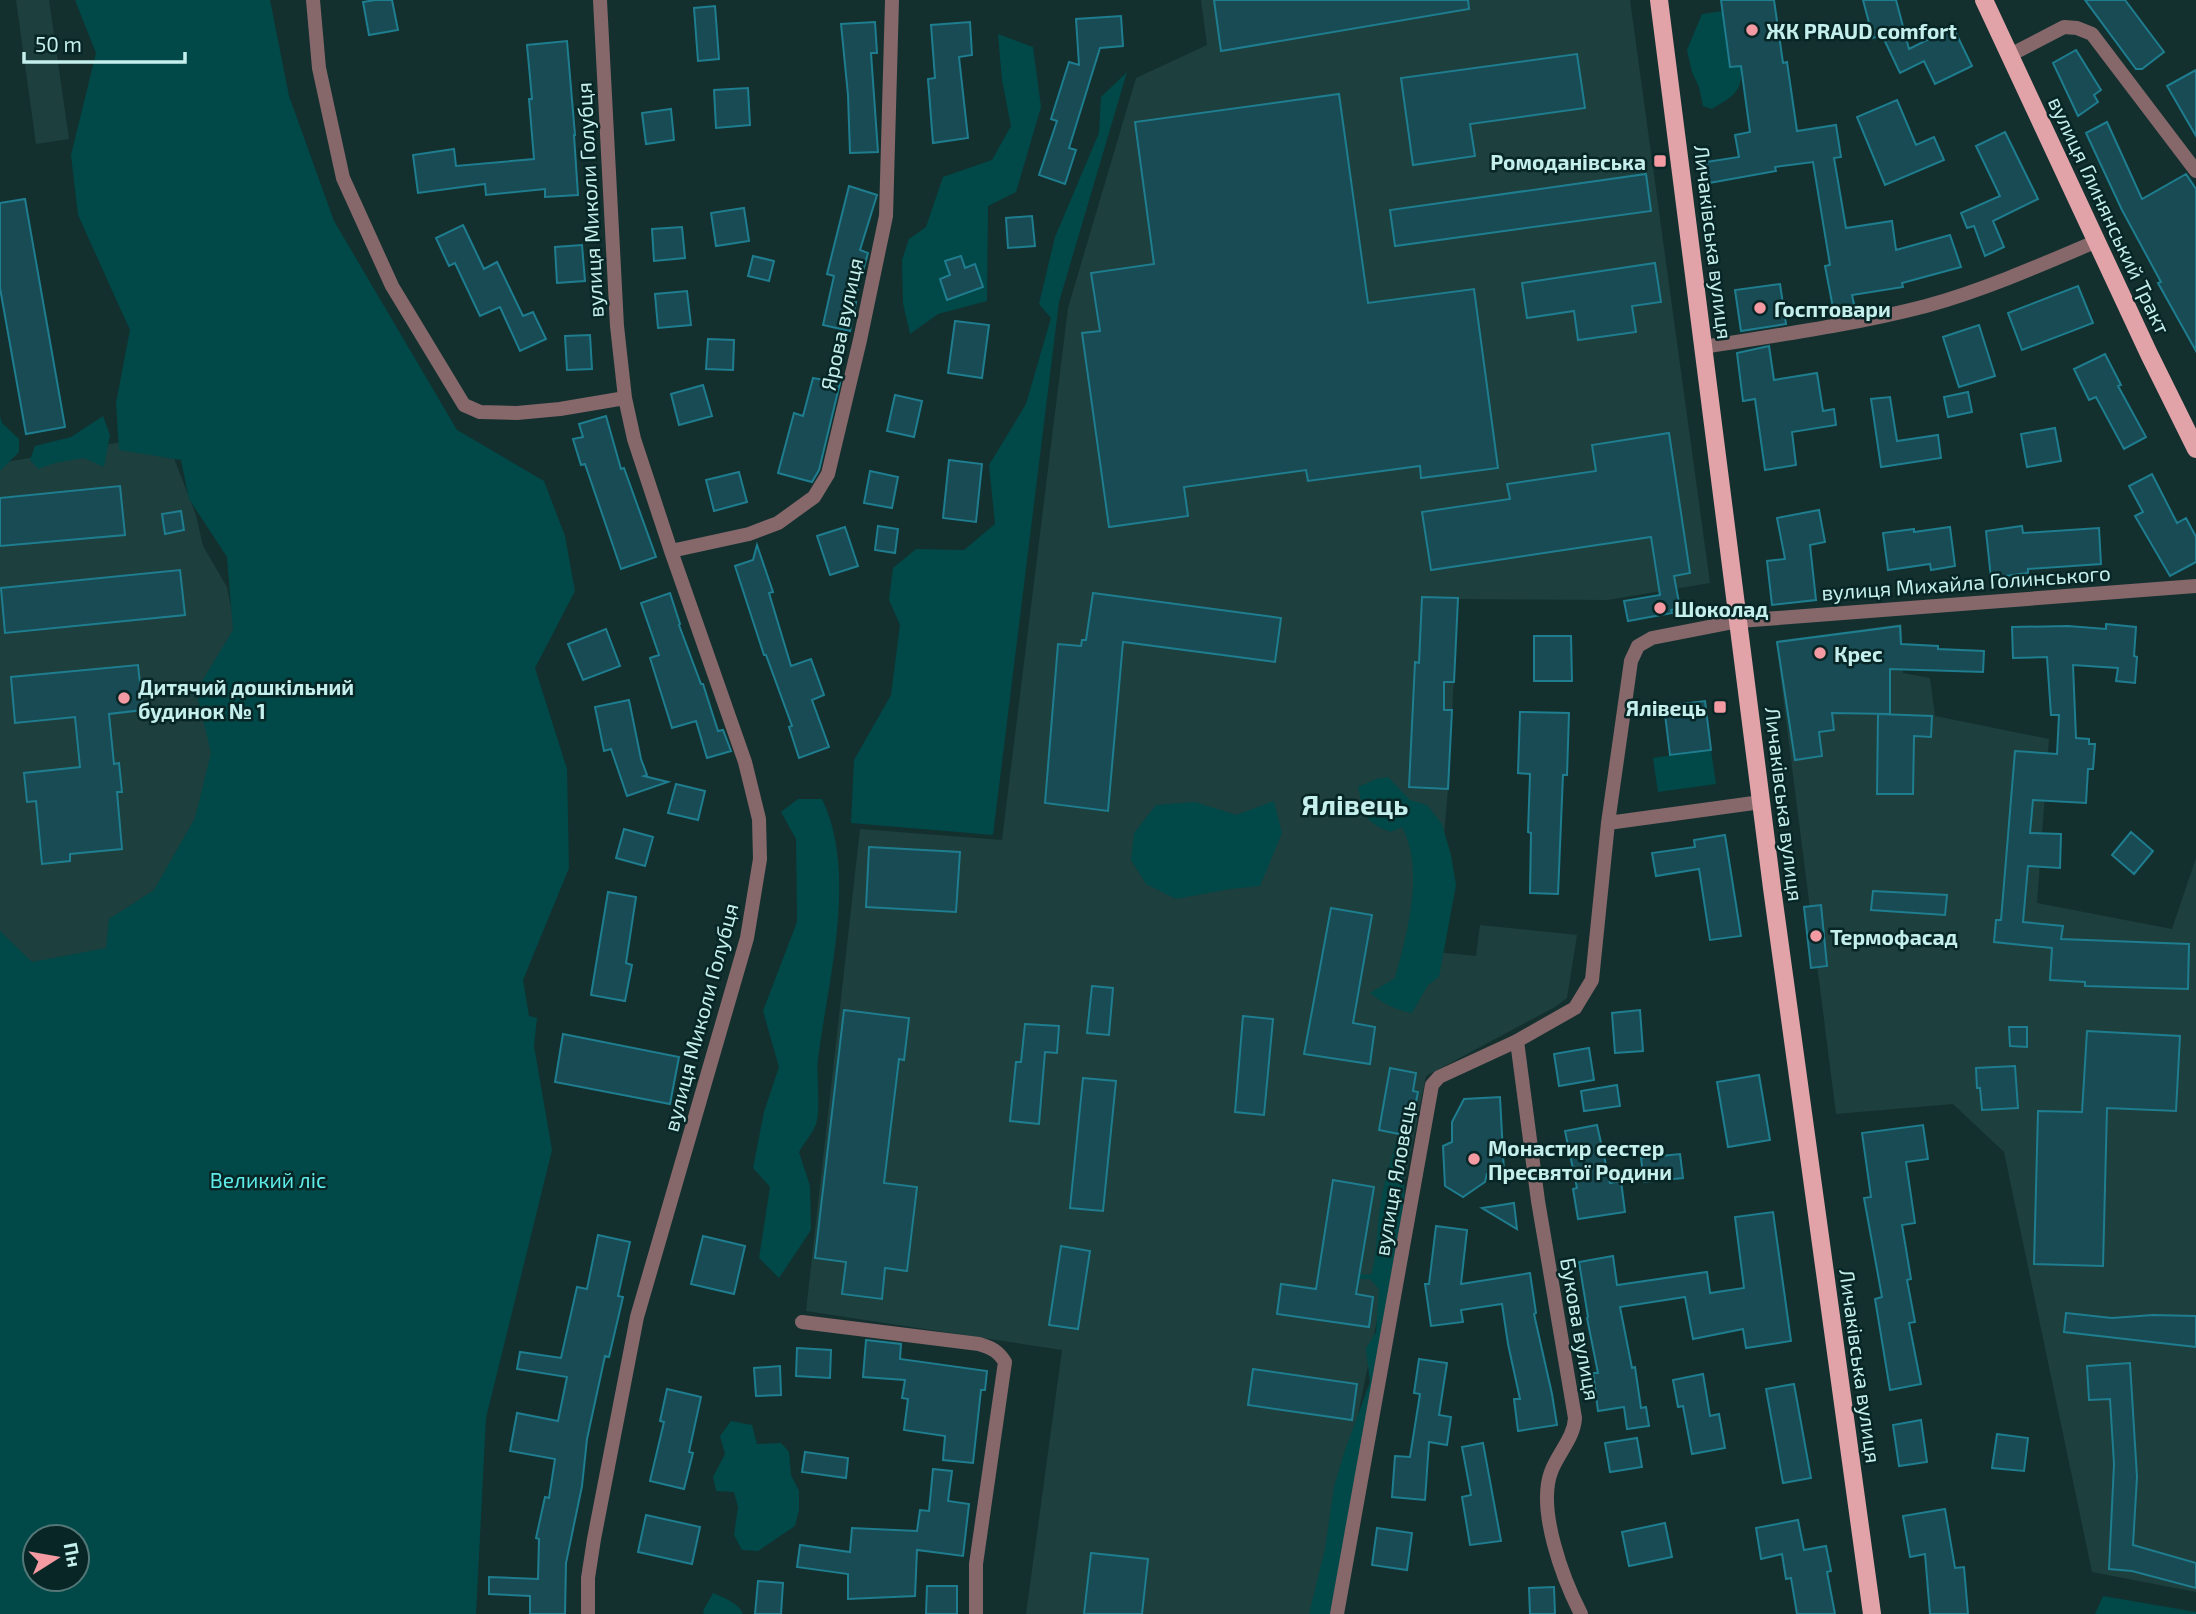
<svg xmlns="http://www.w3.org/2000/svg" width="2196" height="1614" viewBox="0 0 2196 1614" font-family="'Exo 2',sans-serif">
<style>
.built{fill:#1d3f3e}
.green{fill:#004948;fill-rule:evenodd}
.building{fill:#194b55;stroke:#1e7d8e;stroke-width:2}
.lines{fill:none;stroke-linecap:round;stroke-linejoin:round}
.minor{stroke:#86676a;stroke-width:14}
.primary{stroke:#e1a3a8;stroke-width:18}
.poi-dot{fill:#f49aa3;stroke:#082626;stroke-width:2.5}
.labels{text-anchor:middle;dominant-baseline:central;stroke-width:5;stroke-linejoin:round;paint-order:stroke}
.poi-label{font-size:21px;font-weight:bold;fill:#c4efed;stroke:#082626;text-anchor:start}
.street-label{font-size:21px;fill:#c4efed;stroke:#082626}
.park-label{font-size:21px;fill:#5eece9;stroke:#082626}
.district-label{font-size:28px;font-weight:bold;fill:#c4efed;stroke:#082626}
</style>
<rect width="100%" height="100%" fill="#13302f"/>
<path class="built" d="M16 0H49L69 139 36 144Z
M1201 0H1630L1710 583 1607 600 1458 599 1448 789 1434 952 1476 956 1480 925 1577 935 1567 998 1555 1007 1426 1076 1318 1614H1026L1062 1350 806 1311 860 829 1002 840 1068 308 1136 78 1207 45Z
M157 436 170 448 196 515 203 546 227 587 270 809 124 945 0 969V463Z
M1902 624 1903 673 1930 678 1935 716 2049 739 2037 903 2172 929 2196 858V1592L2092 1572 2004 1152 1953 1104 1836 1114 1776 641Z"/>
<path class="green" d="M75 0H270L289 96 334 221 457 430 544 481 565 536 575 591 535 668 567 769 569 868 523 980 529 1016 537 1018 534 1046 552 1150 486 1418 476 1614H0V931L32 962 106 948 109 919 154 890 195 818 211 753 196 691 233 630 227 557 189 499 181 460 119 450 116 403 130 330 78 215 71 155 96 53ZM35 1537H77V1579H35Z
M1741 0C1741 18 1746 75 1738 88 1733 98 1721 103 1712 109L1703 106 1699 87 1692 72 1687 50 1702 14 1729 10Z
M998 34 1033 47 1041 107 1016 192 988 206 987 301 938 314 910 334 903 303 902 260 909 239 926 227 943 177 992 160 1011 126 1002 80Z
M1127 72 1059 302 993 835 851 823 854 760 891 695 900 625 889 600 893 568 916 549 964 550 995 524 989 465 1026 404 1051 318 1039 304 1055 237 1099 133 1101 97Z
M0 416 2 423 19 439V452L0 471Z
M103 416 110 435 104 467 84 458 55 463 38 469 30 460 35 446 71 437Z
M1711 750 1716 784 1658 792 1653 758Z
M1388 777 1410 800 1427 805 1442 824 1451 855 1456 885 1439 977 1428 985 1412 1013C1395 1010 1383 1003 1370 993L1395 978C1407 934 1425 870 1402 827L1391 832C1363 822 1364 814 1358 787L1376 779Z
M798 799H822C858 873 828 980 818 1059 816 1077 821 1110 816 1124 812 1134 804 1143 799 1152L810 1186 811 1230 779 1278 759 1258 770 1187 753 1168 764 1112 779 1067 763 1011 797 922 796 839 781 812Z
M1274 801 1282 833 1260 886 1230 889 1176 899 1146 884 1131 860 1134 833 1156 805 1195 802 1236 815Z
M1396 1142 1401 1147 1404 1172 1405 1226 1335 1614H1309L1325 1549 1334 1487 1344 1453 1370 1382 1366 1349 1376 1332 1379 1289 1370 1279H1353L1352 1273 1371 1275C1378 1253 1376 1230 1380 1208 1383 1186 1390 1163 1396 1142Z
M731 1421 752 1425 757 1444 781 1443 789 1452 791 1475 799 1491V1510L795 1526 758 1551 742 1550 734 1535 738 1507 734 1492 716 1491 713 1477 725 1454 720 1436Z
M713 1593C724 1598 738 1602 743 1614H704L703 1611Z
M2103 1596 2196 1612V1614H2095Z"/>
<path class="building" d="M375 0H392L398 30 369 35 363 2Z
M1214 0H1468L1469 9 1221 51Z
M1721 0H1774L1783 63 1787 62 1797 131 1836 125 1841 157 1834 158 1846 228 1892 221 1896 250 1950 235 1961 267 1902 283 1903 287 1852 295 1855 309 1834 313 1825 266 1830 265 1813 162 1775 167 1776 171 1709 183 1706 162 1739 157 1735 135 1750 132 1741 66 1730 67Z
M1863 0H1896L1909 49 1953 27 1972 66 1935 84 1924 61 1900 73 1882 35 1873 38Z
M2085 0H2125L2164 52 2142 69H2136Z
M715 6 719 59 698 61 694 8Z
M1121 16 1123 46 1100 48 1069 148 1076 150 1065 184 1039 175 1057 121 1051 119 1069 62 1079 65 1076 19Z
M875 22 877 53H871L878 152 850 153 848 95 841 24Z
M970 22 972 55 959 57 968 138 933 143 928 79 935 78 931 25Z
M567 41 575 135H574L578 195 545 197V189L486 195 485 184 418 193 413 155 454 149 456 166 534 159 529 99H532L527 45Z
M2076 50 2101 90 2094 95 2098 102 2078 116 2053 63Z
M1577 54 1585 108 1470 124 1475 156 1413 165 1401 78Z
M2196 70V136L2167 86Z
M748 88 750 125 716 128 714 90Z
M1339 94 1368 303 1474 289 1498 468 1421 478 1420 466 1308 481 1306 470 1184 487 1188 516 1109 527 1082 333 1100 331 1091 273 1154 264 1135 122Z
M1897 100 1916 145 1934 137 1944 160 1885 185 1857 117Z
M671 109 674 140 646 144 642 113Z
M2107 122 2142 199 2186 174 2196 189V351L2158 283 2161 282 2122 210 2086 133Z
M2005 132 2038 199 1993 221 2004 247 1985 256 1974 226 1967 228 1961 213 2000 196 1976 146Z
M1646 174 1651 211 1395 246 1390 210Z
M849 186 877 195 860 250 868 253 854 302H856L850 331 823 325 834 276 827 274Z
M25 199 65 427 26 434 0 288V203Z
M744 208 749 241 716 246 711 213Z
M1032 216 1035 246 1008 248 1006 218Z
M463 225 484 269 497 262 523 316 533 312 546 339 520 351 500 307 480 316 455 263 449 266 436 238Z
M682 227 685 258 654 261 652 229Z
M582 245 585 281 557 283 555 247Z
M753 256 774 261 769 281 748 276Z
M961 256 965 268 975 264 983 287 947 300 940 279 950 275 945 261Z
M1655 263 1661 302 1632 306 1636 332 1578 340 1574 311 1527 318 1522 283Z
M1780 284 1786 324 1741 331 1735 290Z
M2078 286 2093 323 2022 350 2008 313Z
M687 291 691 325 658 328 655 294Z
M955 321 989 325 982 378 948 373Z
M1979 325 1995 376 1959 387 1943 337Z
M590 335 592 369 567 370 565 336Z
M708 339 734 340 733 370 706 369Z
M1769 346 1774 380 1817 373 1823 411 1834 409 1836 425 1792 432 1796 465 1765 470 1755 399 1743 401 1737 353Z
M2105 354 2121 385 2118 386 2146 437 2124 449 2096 397 2089 400 2074 369Z
M813 378 840 383 819 470 812 482 778 473 794 413 803 416Z
M703 385 712 416 679 425 671 394Z
M1968 392 1972 412 1948 417 1944 397Z
M895 395 922 401 914 437 887 431Z
M1890 397 1897 441 1938 435 1941 458 1881 467 1871 399Z
M606 416 621 469 624 468 656 557 621 569 585 464 581 465 573 439 583 437 579 424Z
M2055 428 2061 461 2027 467 2021 434Z
M1669 433 1690 573 1674 576 1680 608 1671 610 1672 613 1628 621 1624 601 1660 595 1651 537 1431 570 1422 512 1510 499 1507 484 1596 471 1592 445Z
M949 460 982 464 976 522 943 518Z
M870 471 898 477 892 508 864 503Z
M739 472 747 502 714 511 706 480Z
M2152 474 2177 523 2186 518 2196 537V562L2170 576 2135 516 2143 512 2129 486Z
M120 486 125 535 0 546V498Z
M1819 510 1825 542 1810 545 1816 600 1772 605 1767 561 1785 559 1777 518Z
M181 511 184 530 165 534 162 514Z
M878 526 898 529 895 553 875 550Z
M2022 526 2023 533 2099 528 2101 564 2028 569V573L1991 578 1986 531Z
M845 527 858 566 830 575 817 536Z
M1950 527 1955 566 1931 570 1930 564 1888 570 1883 533 1914 529V532Z
M757 545 773 592 769 593 791 666 811 659 824 695 812 700 829 747 799 758 789 727 792 726 766 655H764L735 566 753 560Z
M180 570 185 615 5 633 1 588Z
M670 593 680 624 679 625 701 684H703L718 731 723 730 731 751 707 758 696 721 672 728 650 658 659 655 641 603Z
M1093 593 1281 618 1275 662 1123 642 1108 811 1045 803 1058 644 1081 646 1082 640H1086Z
M1422 597 1458 598 1454 682H1444V710H1452L1448 789 1409 787 1415 662 1419 663Z
M2106 624 2136 627 2134 656 2137 657 2135 683 2116 681 2118 668 2073 665 2076 738 2089 739V744H2095L2093 769H2088L2086 803 2033 800 2030 833 2061 834 2060 868 2028 866 2023 922 2063 926 2061 939 2189 944 2188 989 2085 986V982L2050 980 2052 948 1994 942 1996 920H2001L2015 751 2057 754 2059 715H2051L2047 657 2013 658 2012 627 2068 626 2106 629Z
M1900 626 1901 644 1938 646V649L1984 651 1983 672 1890 669V714L1832 713 1834 730 1819 732 1822 756 1795 760 1777 642Z
M606 629 620 666 583 680 568 644Z
M1534 636H1571L1572 681H1534Z
M138 665 143 710 109 714 114 764 119 763 122 792H117L122 849 70 854V861L42 864 36 801 27 802 24 773 80 767 75 717 15 723 11 677Z
M629 700 641 759 647 775 644 776 668 782 627 796 611 749 604 751 595 707Z
M1705 701 1711 750 1670 755 1664 706Z
M1520 712 1569 713 1567 775H1563L1558 894 1530 893 1531 833 1528 832 1530 774 1518 773Z
M1878 714 1932 716 1931 737 1914 736 1913 794H1877Z
M676 784 705 791 698 820 668 813Z
M624 829 653 837 645 866 616 858Z
M2131 832 2153 851 2134 874 2112 855Z
M1725 835 1741 936 1710 940 1699 869 1656 876 1652 853 1695 847 1694 840Z
M869 847 960 852 956 912 866 907Z
M1873 891 1947 895 1945 915 1871 910Z
M608 892 636 897 626 963 632 965 625 1001 591 995Z
M1821 905 1827 966 1811 968 1804 907Z
M1331 908 1372 915 1353 1023 1375 1027 1370 1064 1304 1054Z
M1092 986 1113 988 1109 1035 1087 1033Z
M844 1010 909 1018 904 1060 899 1059 884 1183 917 1187 907 1271 885 1268 882 1299 842 1294 846 1262 815 1258Z
M1640 1010 1643 1051 1615 1053 1612 1013Z
M1243 1016 1273 1019 1264 1115 1235 1112Z
M1025 1024 1059 1026 1057 1053 1045 1052 1039 1124 1010 1121 1016 1062H1021Z
M2009 1027H2027V1047L2010 1046Z
M2087 1031 2180 1036 2176 1111 2107 1108 2103 1266 2034 1264 2038 1111 2082 1112Z
M563 1034 679 1057 670 1104 555 1082Z
M1589 1048 1594 1080 1559 1086 1554 1054Z
M2015 1066 2018 1108 1982 1110 1980 1088H1977L1976 1068Z
M1390 1068 1416 1073 1413 1091 1418 1092 1409 1136 1379 1130Z
M1759 1075 1770 1140 1728 1147 1717 1082Z
M1083 1078 1116 1081 1103 1211 1070 1208Z
M1617 1085 1620 1106 1584 1111 1581 1091Z
M1500 1097 1504 1172 1487 1174 1485 1182 1463 1197 1445 1186 1443 1146 1452 1142V1122L1464 1099Z
M1597 1125 1610 1183 1621 1181 1625 1212 1578 1219 1573 1189 1577 1188 1565 1131Z
M1923 1125 1928 1159 1906 1162 1915 1223 1902 1225 1911 1279 1907 1280 1915 1322 1909 1323 1921 1384 1890 1390 1875 1299 1882 1297 1864 1198 1871 1197 1862 1133Z
M1680 1154 1683 1178 1644 1182 1641 1158Z
M1333 1180 1374 1187 1356 1294 1373 1297 1369 1327 1277 1314 1281 1284 1316 1289Z
M1514 1203 1517 1229 1482 1208Z
M1773 1212 1791 1341 1746 1348 1743 1329 1693 1339 1685 1297 1620 1307 1632 1368 1635 1367 1641 1408 1646 1407 1649 1426 1627 1429 1624 1407 1598 1411 1593 1373H1598L1587 1318 1588 1317 1579 1262 1613 1256 1617 1285 1707 1272 1710 1293 1744 1288 1735 1217Z
M1436 1226 1467 1230 1461 1284 1530 1273 1536 1313 1534 1314 1552 1394 1557 1425 1518 1431 1514 1399H1520L1508 1344 1502 1304 1461 1310 1463 1322 1431 1326 1425 1284H1429Z
M598 1235 630 1242 618 1296 623 1297 609 1357 605 1356 587 1439 582 1486 566 1563 565 1614H530V1596L489 1594V1577L538 1579 539 1539 536 1538 545 1497 549 1498 555 1459 510 1451 517 1413 558 1421 567 1377 517 1369 520 1352 561 1358 577 1287 587 1289Z
M703 1236 745 1246 734 1294 691 1284Z
M1061 1246 1090 1251 1078 1329 1049 1325Z
M2066 1313 2112 1318 2153 1315 2196 1316V1347L2064 1332Z
M866 1340 901 1344 900 1359 987 1371 985 1390H981L973 1463 943 1460 945 1436 904 1430 908 1399 902 1398 905 1380 863 1377Z
M797 1348 831 1350 830 1378 796 1376Z
M1419 1359 1447 1363 1439 1415 1451 1417 1447 1445 1429 1442 1425 1500 1392 1497 1395 1456 1410 1457 1420 1394 1414 1393Z
M2130 1363 2137 1477 2133 1545 2196 1563V1588L2132 1571 2109 1569 2114 1464 2110 1399 2089 1400 2087 1366Z
M780 1366 781 1395 756 1396 754 1368Z
M1253 1369 1357 1384 1352 1420 1248 1405Z
M1703 1374 1710 1416 1719 1414 1725 1448 1692 1454 1683 1406 1678 1407 1673 1380Z
M1794 1384 1811 1478 1783 1483 1766 1389Z
M667 1389 701 1397 689 1452 693 1453 684 1489 650 1481 664 1422 660 1421Z
M1921 1420 1927 1462 1899 1466 1893 1425Z
M1997 1434 2028 1438 2024 1471 1992 1468Z
M1637 1438 1642 1467 1610 1472 1605 1443Z
M1483 1443 1501 1541 1470 1545 1462 1497 1471 1495 1462 1447Z
M805 1452 848 1458 846 1478 802 1472Z
M933 1469 952 1471 948 1501 969 1504 963 1556 917 1550 915 1596 848 1599V1574L797 1567 800 1545 850 1552 852 1528 917 1531 920 1510 929 1511Z
M1945 1509 1955 1568 1964 1567 1968 1614H1930L1925 1554 1910 1557 1903 1516Z
M646 1515 700 1527 692 1564 638 1552Z
M1798 1520 1804 1550 1826 1546 1831 1571 1827 1572 1835 1614H1797L1791 1578 1786 1579 1782 1554 1761 1559 1756 1528Z
M1665 1523 1672 1557 1629 1566 1622 1532Z
M1377 1528 1412 1533 1407 1570 1372 1565Z
M1091 1553 1148 1559 1142 1614H1084Z
M758 1581 783 1583 781 1614H755Z
M927 1586H957V1614H926Z
M1554 1587 1555 1614H1530L1529 1588Z"/>
<g class="lines">
<path class="minor" d="M313 0 319 68 343 178 392 286 464 405 480 412 517 413 560 409 625 398
M2010 55 2064 27 2077 28 2092 34 2196 171
M1704 347C1778 335 1853 325 1926 306 1984 290 2041 265 2097 241
M671 551 749 534 778 523 814 497 828 474 860 340 886 216 892 0
M1608 823 1761 802
M1517 1041 1538 1201 1575 1418C1574 1438 1558 1453 1551 1472 1537 1510 1563 1579 1581 1614
M802 1322 979 1344C992 1348 998 1351 1005 1362L976 1564V1614
M588 1614V1578L594 1539 637 1317 747 938 760 859 759 819 745 762 671 551 634 439 625 398 617 326 600 0
M1337 1614 1432 1085 1439 1077 1517 1041 1575 1008 1592 980 1608 823 1631 661 1638 646 1652 638 1739 621 2196 586"/>
<path class="primary" d="M1659 0 1772 888 1872 1614
M1984 0 2149 354 2196 449"/>
</g>
<g class="poi-dot">
<circle cx="1752" cy="30" r="7"/>
<rect x="1653" y="154" width="14" height="14" rx="3.5"/>
<circle cx="1760" cy="308" r="7"/>
<circle cx="1660" cy="608" r="7"/>
<circle cx="1820" cy="653" r="7"/>
<circle cx="124" cy="698" r="7"/>
<rect x="1713" y="700" width="14" height="14" rx="3.5"/>
<circle cx="1816" cy="936" r="7"/>
<circle cx="1474" cy="1159" r="7"/>
</g>
<g class="labels">
<g class="poi-label">
<text x="1766" y="30">ЖК PRAUD comfort</text>
<text x="1646" y="161" text-anchor="end">Ромоданівська</text>
<text x="1774" y="308">Госптовари</text>
<text x="1674" y="608">Шоколад</text>
<text x="1834" y="653">Крес</text>
<text x="138" y="686">Дитячий дошкільний<tspan x="138" dy="24">будинок № 1</tspan></text>
<text x="1706" y="707" text-anchor="end">Ялівець</text>
<text x="1830" y="936">Термофасад</text>
<text x="1488" y="1147">Монастир сестер<tspan x="1488" dy="24">Пресвятої Родини</tspan></text>
</g>
<g class="street-label">
<text transform="translate(589 200) rotate(-93)">вулиця Миколи Голубця</text>
<text transform="translate(2110 215) rotate(65)">вулиця Глинянський Тракт</text>
<text transform="translate(1714 242) rotate(83)">Личаківська вулиця</text>
<text transform="translate(841 324) rotate(-78)">Ярова вулиця</text>
<text transform="translate(1966 582) rotate(-4)">вулиця Михайла Голинського</text>
<text transform="translate(1785 804) rotate(83)">Личаківська вулиця</text>
<text transform="translate(700 1017) rotate(-75)">вулиця Миколи Голубця</text>
<text transform="translate(1394 1178) rotate(-80)">вулиця Яловець</text>
<text transform="translate(1581 1329) rotate(80)">Букова вулиця</text>
<text transform="translate(1861 1366) rotate(82)">Личаківська вулиця</text>
</g>
<g class="park-label">
<text x="268" y="1179">Великий ліс</text>
</g>
<g class="district-label">
<text x="1355" y="804">Ялівець</text>
</g>
</g>
<g transform="translate(56 1558) rotate(79)"><circle r="33" fill="#082626" stroke="#537676" stroke-width="2"/>
<path d="M0-5L12 26L0 18L-12 26Z" fill="#f49aa3"/>
<text y="-10" font-size="19" font-weight="bold" text-anchor="middle" fill="#c4efed">Пн</text>
</g>
<path d="M24 52v10h161v-10" fill="none" stroke="#c4efed" stroke-width="3.5"/>
<text x="35" y="52" font-size="21" fill="#c4efed" stroke="#082626" stroke-width="5" paint-order="stroke">50 m</text>
</svg>
